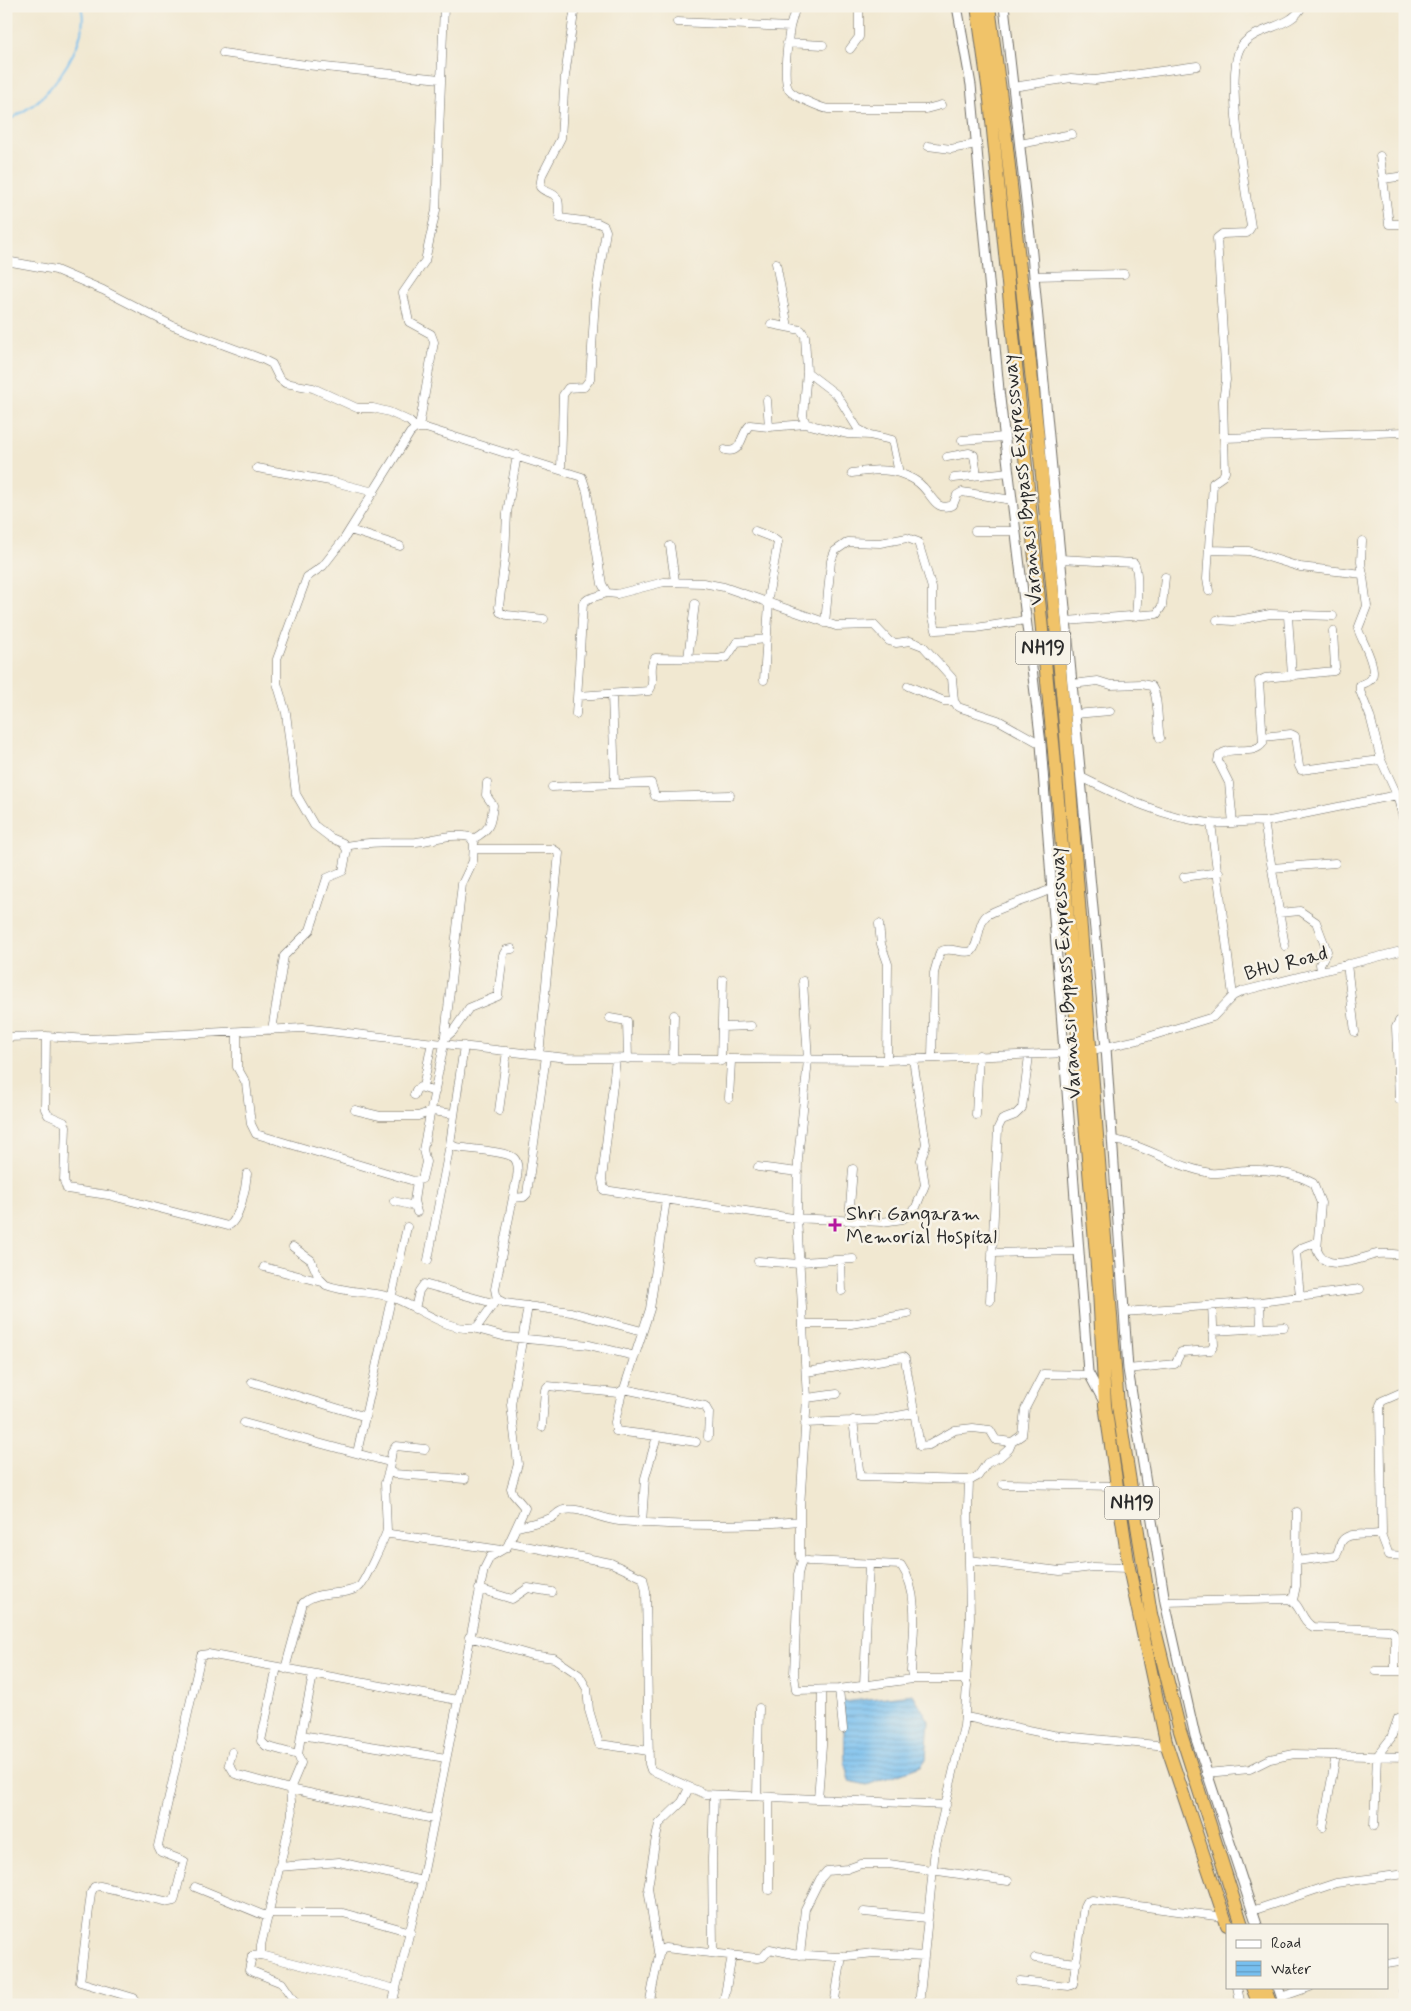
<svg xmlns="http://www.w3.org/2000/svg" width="1411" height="2011" viewBox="0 0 1411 2011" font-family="Mynerve,sans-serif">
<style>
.water{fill:url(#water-rules);stroke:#51758d}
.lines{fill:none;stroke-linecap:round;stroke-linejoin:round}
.stream{stroke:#77bfef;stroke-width:2}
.minor-casing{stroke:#706d65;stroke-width:9}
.tertiary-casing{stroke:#706d65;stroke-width:11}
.trunk-casing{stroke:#706d65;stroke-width:14}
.minor{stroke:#fff;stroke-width:8}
.tertiary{stroke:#fff;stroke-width:9}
.trunk{stroke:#f0c369;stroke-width:12}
.poi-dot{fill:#b5179e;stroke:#f7f3e8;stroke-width:2}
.labels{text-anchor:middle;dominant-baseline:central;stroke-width:5;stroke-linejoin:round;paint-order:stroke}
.shield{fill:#f7f3e8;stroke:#686764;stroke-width:1}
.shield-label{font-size:19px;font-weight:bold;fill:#2b2b2b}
.street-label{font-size:20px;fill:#2b2b2b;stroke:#f7f3e8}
.poi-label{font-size:20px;fill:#2b2b2b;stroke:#f7f3e8;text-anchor:start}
</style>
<defs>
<pattern id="water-rules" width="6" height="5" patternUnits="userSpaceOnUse" patternTransform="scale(1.25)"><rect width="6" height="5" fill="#77bfef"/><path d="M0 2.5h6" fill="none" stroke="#629bc2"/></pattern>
</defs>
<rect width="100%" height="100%" fill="#f7f3e8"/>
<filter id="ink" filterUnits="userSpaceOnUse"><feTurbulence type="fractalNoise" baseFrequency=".02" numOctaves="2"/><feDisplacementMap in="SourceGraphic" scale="10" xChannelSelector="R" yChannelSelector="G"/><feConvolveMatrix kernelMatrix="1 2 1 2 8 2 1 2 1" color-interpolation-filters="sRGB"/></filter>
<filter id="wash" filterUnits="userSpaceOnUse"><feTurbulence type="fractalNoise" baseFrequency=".0096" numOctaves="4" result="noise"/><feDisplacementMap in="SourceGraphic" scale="20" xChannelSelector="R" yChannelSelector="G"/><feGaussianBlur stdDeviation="1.12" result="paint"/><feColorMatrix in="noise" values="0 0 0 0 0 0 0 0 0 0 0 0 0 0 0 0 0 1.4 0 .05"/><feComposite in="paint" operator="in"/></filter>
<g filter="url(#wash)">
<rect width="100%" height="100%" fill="#f1e8d1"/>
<path class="water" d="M913 1694 929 1721 926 1759 921 1766 867 1785 849 1781 845 1763 843 1702Z"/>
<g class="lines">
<path class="stream" d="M6 122C18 114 35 106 44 95 63 74 90 36 81 6"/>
</g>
</g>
<g filter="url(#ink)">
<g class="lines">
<defs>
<path id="minor" d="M677 22 790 27 796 6
M790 27C788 39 782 81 789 90 793 96 821 108 828 109H926L941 105
M787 43 823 45
M850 49 859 37V6
M223 53 306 65 440 79
M1013 87 1071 78 1095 80 1197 66
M1020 144 1072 134
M928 146 951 149 976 144
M1380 156 1389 224H1405
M1383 179 1405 176
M6 261 56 270 103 290 173 326 262 359 272 364 279 378 285 383 313 388 357 408H373L389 412 409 421 416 428
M776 263 788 327
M1034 276 1124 274
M771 324 801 330 805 336 807 372 803 416 806 424 848 434 870 435 892 440 899 473
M807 372 837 395 858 429 867 434
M767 400 769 427
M419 427 434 342 431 334 409 322 403 293 425 261 436 210 444 6
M1224 438 1405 432
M962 440 1005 437
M725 450C743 455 740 433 750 425L769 427 806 424
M517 455 507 513 505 556 499 607 500 612 507 615 544 619
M947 457 969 453 974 455 977 475
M257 468 330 481 374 492
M561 470 563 395 568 388 584 387 590 379 595 300 606 231 604 226 598 223 560 218C557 211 561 204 557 198 554 192 545 193 540 187L542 175 561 138 565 76 575 6
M852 473C867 471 884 468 899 473 908 476 917 480 923 487 933 497 936 512 953 505L957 495 962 492 1012 500
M954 478 1009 472
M350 530 400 546
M755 531 773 538 778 542 767 603
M975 531H1016
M1362 541 1361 562 1367 606 1358 629C1361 639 1379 669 1371 679 1369 682 1363 684 1360 685V691L1370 716 1381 760 1397 795
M670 546 675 581
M1209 550 1249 551 1300 567 1363 574
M1060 559 1134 563C1140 572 1137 604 1136 616
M1209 591 1207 579 1213 483 1223 476 1225 472 1223 401 1226 380 1217 238 1222 234 1247 233 1251 227C1246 193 1223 69 1242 45 1257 26 1293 28 1302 6
M1288 616 1292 676
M1217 620 1233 621 1270 614 1333 616
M1066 621 1157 614 1162 606 1165 577
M825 623 831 561 835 551 848 542 880 543 907 538 918 542 932 588V613L936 630 976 628 1026 620
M688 658 695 604
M764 680 769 603
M1072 684 1098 681 1111 685 1142 684 1151 686C1159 693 1157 726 1160 738
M908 686 944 701H954
M578 696 649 691C657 681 647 668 655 658L718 659 727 657 737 642 766 639
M576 714 583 603 588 599 607 593
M1075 714 1110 711
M1263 737 1291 734 1295 736 1299 766 1301 770 1381 760
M1081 777C1121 797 1165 818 1210 823 1228 825 1246 820 1264 822L1285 946
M615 784 651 783 655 796 658 797 730 795
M552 787 615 784 612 694
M1264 822 1397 795 1405 825
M1211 823 1233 996
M1233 823 1229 783 1218 761 1219 756C1230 744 1253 757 1263 743L1259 681 1265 678 1334 671 1335 667 1333 631
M473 839C490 830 491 824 493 805L486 795 487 783
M474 849H553L559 853 539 1055
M1272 868 1335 863
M1184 877 1219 872
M1279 913 1300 911 1316 922 1327 951 1320 964 1321 971
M879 924 881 944 888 964 887 1060
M1347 964 1355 1032
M803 981 808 1060 798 1159 797 1217 807 1398 800 1507V1557L802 1560 809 1561 901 1565C921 1594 913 1637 911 1671L913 1679H963L967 1685 964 1726 935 1849 919 2005
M610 1018 627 1021 628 1059
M722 1027 751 1026
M272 1030 284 956 310 930 327 878 343 871 347 850 343 843 331 838 314 825 296 794 286 713 277 683V659L307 577 323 566 344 539 410 433 416 428H426L582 477 587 492 602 584 607 593 617 594 664 582 703 583 724 587 836 626 874 625 889 641 896 643 910 641 923 646 952 678 954 701 958 707 998 720 1041 744
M237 1032V1067L246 1083 251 1124 256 1134 414 1181 422 1179 426 1162 423 1150 444 1044 462 884 473 861 474 843 470 837C450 833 435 840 416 842 392 843 370 841 346 846
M46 1036 45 1109 48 1115 64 1122 66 1126 64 1181 67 1189 108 1195 228 1226C240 1220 246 1186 247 1174
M6 1037 46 1036 88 1039 303 1028 567 1058 887 1060 1069 1053
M445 1038 453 1031 469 1008 498 996 503 955 506 950 512 949
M464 1046 450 1144 456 1147C467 1149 507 1151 514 1158 519 1163 518 1171 517 1177L495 1289 497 1299 505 1303 571 1312 642 1331
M1097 1049 1138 1040 1213 1017 1233 996 1243 991 1405 950
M932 1058 934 973 940 952C949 945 962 955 972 951 980 942 977 927 985 917 990 910 1039 896 1051 889
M616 1059 602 1179 604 1190 793 1218 882 1222 903 1219 916 1207 925 1185 921 1160 926 1144 913 1059
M673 1060 674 1015
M721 1061 723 980
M423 1087 432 1042
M414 1095 416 1090 420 1087 435 1092
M729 1098 731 1061
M1399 1099 1396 1027 1399 1021H1405
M355 1110 380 1116H418L432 1111 454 1114
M499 1111 507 1051
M976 1115 979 1055
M1113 1140C1147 1145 1176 1168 1211 1173 1222 1174 1235 1170 1246 1170 1266 1169 1295 1173 1313 1183L1321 1203 1317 1250C1325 1274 1360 1258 1377 1254 1386 1253 1395 1254 1405 1255
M758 1167 798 1172
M513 1198 524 1197 527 1194 546 1056
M394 1201 414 1206
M417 1212 414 1201 417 1181
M849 1219 853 1169
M293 1247 311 1260 319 1278 326 1285C347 1293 370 1291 391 1297 416 1305 449 1334 477 1327L497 1299
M992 1253 1078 1251
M428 1260 450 1144
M841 1260 842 1291
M758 1261 800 1264
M800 1262 853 1259
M264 1267 322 1282
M1300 1297 1296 1252 1301 1248 1317 1242
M990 1301 998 1128 1002 1120 1015 1115 1022 1108 1029 1056
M1260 1302 1261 1329
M415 1309 419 1291 424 1284 493 1303
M1124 1312 1260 1302 1360 1289
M804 1324H851L908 1314
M473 1328 506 1337 589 1345 635 1356
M1213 1331 1284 1327
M1128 1369 1175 1364 1181 1352 1211 1350 1214 1345 1212 1305
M806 1372 903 1357 905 1359 920 1446 929 1445 955 1430 973 1428 990 1430 996 1440 1012 1442
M252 1382 366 1417
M624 1389 705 1406 709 1413 708 1437
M622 1392 615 1422 616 1431 657 1436 645 1478 642 1523
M807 1398 837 1394
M853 1420 860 1477 970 1480
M244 1423 389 1462
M805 1423 876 1420 913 1413
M542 1427 545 1390 548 1386 618 1393 624 1389 650 1309 666 1200
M657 1436 696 1442
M425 1449 396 1446 392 1451 389 1470 394 1474 465 1479
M357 1453 407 1227
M389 1470 385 1483 387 1531 390 1534 502 1550
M1003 1484 1116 1486
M518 1527C528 1524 541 1522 551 1518 556 1516 558 1511 564 1510 583 1507 599 1519 619 1521 680 1526 739 1527 800 1521
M1381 1534 1389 1555 1405 1556
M510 1543 611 1563 643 1578 646 1591 649 1764 651 1770 705 1794 946 1805
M802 1560 798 1574 794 1674 796 1690 839 1689 913 1679
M969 1560 1060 1571 1093 1567 1129 1568
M1296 1561 1335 1556C1341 1551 1338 1542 1345 1538 1354 1531 1371 1537 1382 1533L1380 1405 1382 1401 1405 1391
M479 1589 512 1599 528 1588 552 1592
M1293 1600 1296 1586 1297 1512
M1165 1602 1289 1599C1301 1604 1301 1621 1313 1627L1388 1630 1393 1632 1395 1636V1671
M469 1637 531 1655 554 1658 579 1675 587 1689 589 1710 599 1744 649 1751
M277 1667 261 1741 266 1746 298 1755 301 1763 290 1789 292 1814 261 1945V1955L396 1989
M285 1669 303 1603C319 1589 343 1597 359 1587 364 1583 384 1539 387 1531
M1376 1671H1405
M966 1682 970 1618 968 1508 969 1481 978 1476 987 1463 1000 1457 1009 1449 1012 1442 1022 1435 1025 1409 1043 1374 1089 1375
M864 1685 869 1564
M839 1689 843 1729
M966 1717 1053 1735 1167 1746
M301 1735 313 1675
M232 1752 229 1764 235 1774 290 1789 434 1819
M298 1755 301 1735 446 1758
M1206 1773 1250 1769 1270 1759 1294 1754 1405 1757
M757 1796 759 1708
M818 1799 822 1745V1690
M1374 1826 1377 1756 1391 1738 1398 1718 1405 1716
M1323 1827 1336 1755
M279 1867 339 1862 422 1881
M195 1887 268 1917
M769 1890V1797
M1252 1911 1336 1883 1405 1874
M864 1912 928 1918
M268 1913H343L411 1932
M658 1952 648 1888 655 1843 659 1824 682 1802 689 1788
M710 1953 757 1958 763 1957 770 1949 793 1954 837 1957 874 1953 924 1956
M261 1955 252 1956 249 1970 282 1983 297 2005
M800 1955 805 1909 820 1879 827 1871 847 1869 861 1864H889L1008 1881
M1035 1958 1077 1963
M1387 1964 1405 1961
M1020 1981 1069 1986 1073 1984 1084 1906 1086 1902 1092 1900 1224 1917
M1237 1987 1241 2005
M1403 1991H1405
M1281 1997 1310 1987
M135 2005 134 1998 80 1982 91 1893 94 1887 100 1886 169 1902 174 1901 184 1861 161 1852 158 1846 201 1655 208 1654 457 1700
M392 2005 422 1881 484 1569 490 1557 507 1547 525 1508 513 1494 511 1488 518 1464 511 1405 528 1306
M649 2005 660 1950 665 1948 710 1953 713 1949 712 1859 714 1795
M723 2005 732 1956
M834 2005 842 1956"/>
<path id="tertiary" d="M957 6 971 85 999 390 1041 744 1088 1372 1103 1400
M1004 6 1032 254 1106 1048 1128 1369 1165 1602 1195 1736 1257 1925
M1278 1987 1284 2005"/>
<path id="trunk" d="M977 6 990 100 1054 752 1099 1290 1105 1405 1129 1568 1167 1746 1227 1925
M989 6 1005 129 1042 475 1066 736 1118 1406 1151 1614 1180 1731 1242 1925
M1252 1987 1259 2005
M1264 1987 1271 2005"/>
</defs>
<use href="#minor" class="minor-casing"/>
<use href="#tertiary" class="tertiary-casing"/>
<use href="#trunk" class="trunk-casing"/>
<use href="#minor" class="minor"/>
<use href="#tertiary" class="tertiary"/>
<use href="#trunk" class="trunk"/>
</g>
</g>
<path class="poi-dot" d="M832.5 1217.5h5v5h5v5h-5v5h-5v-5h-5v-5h5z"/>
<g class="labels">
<g class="shield">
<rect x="1015.5" y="631.5" width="55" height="33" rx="4"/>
<rect x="1104.5" y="1486.5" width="55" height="33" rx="4"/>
</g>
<g class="shield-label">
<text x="1043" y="648">NH19</text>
<text x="1132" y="1503">NH19</text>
</g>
<g class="street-label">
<text transform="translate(1023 480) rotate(-96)">Varanasi Bypass Expressway</text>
<text transform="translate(1286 964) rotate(-15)">BHU Road</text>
<text transform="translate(1066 973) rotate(-94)">Varanasi Bypass Expressway</text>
</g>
<g class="poi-label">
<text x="846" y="1214">Shri Gangaram<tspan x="846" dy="23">Memorial Hospital</tspan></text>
</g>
</g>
<rect width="1411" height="2011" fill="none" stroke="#f7f3e8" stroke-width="25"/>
<rect x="1226" y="1924" width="162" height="65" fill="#f7f3e8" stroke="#a5a39c"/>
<rect x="1236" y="1940" width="25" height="8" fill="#ffffff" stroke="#a5a39c"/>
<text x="1271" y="1948" font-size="15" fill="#2b2b2b">Road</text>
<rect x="1236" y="1961" width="25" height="15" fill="url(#water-rules)" stroke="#a5a39c"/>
<text x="1271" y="1974" font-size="15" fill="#2b2b2b">Water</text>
</svg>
